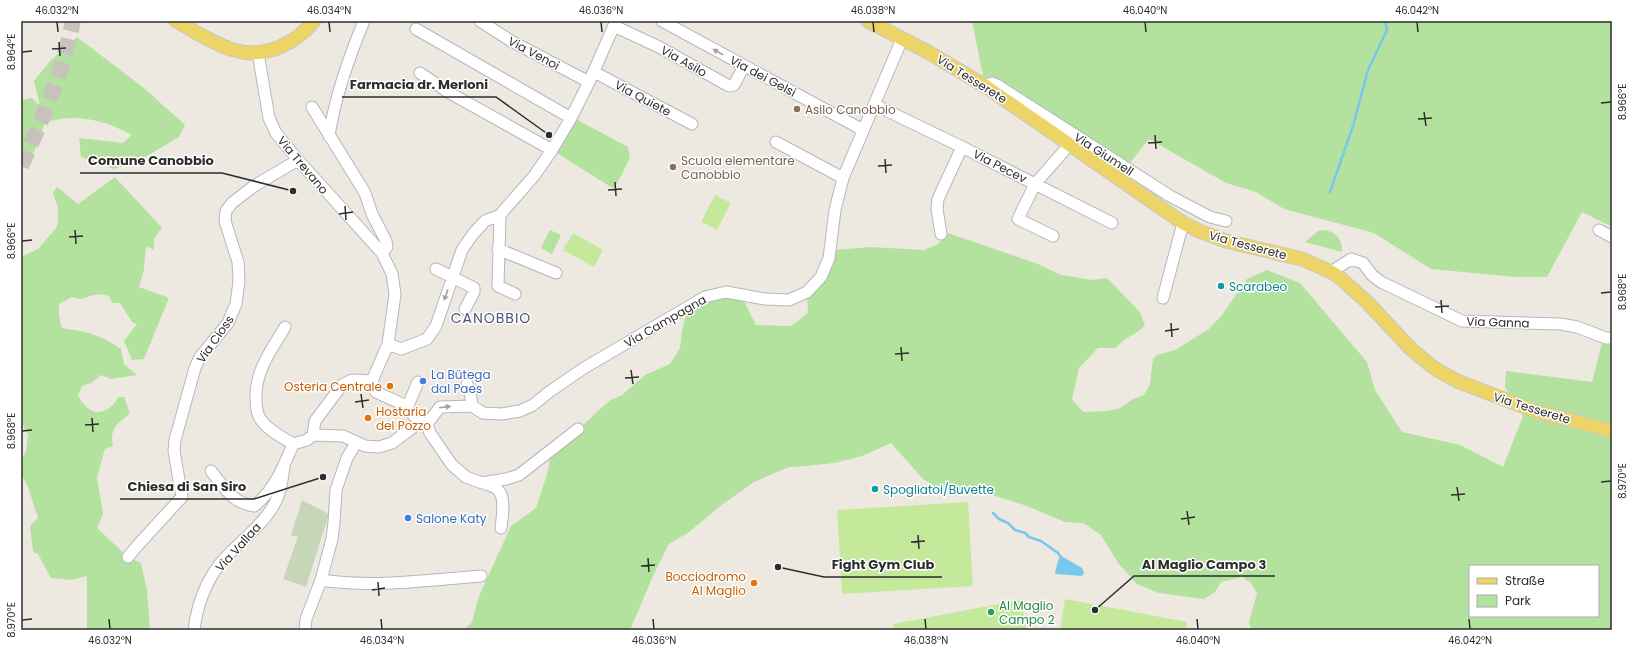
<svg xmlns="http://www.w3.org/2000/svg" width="1633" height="651" viewBox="0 0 1633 651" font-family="Poppins,sans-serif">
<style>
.green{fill:#b3e29f;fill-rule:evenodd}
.cemetery{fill:#c6d7b8}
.pitch{fill:#c4e99b}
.water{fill:#78c7ec}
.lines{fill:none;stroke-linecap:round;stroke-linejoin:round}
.stream{stroke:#78c7ec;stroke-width:2.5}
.highway-tunnel{stroke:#c7c3bc;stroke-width:16;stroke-dasharray:16 8;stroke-linecap:butt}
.minor-casing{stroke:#b4b6c0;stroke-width:13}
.major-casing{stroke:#c8c8c8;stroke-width:15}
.minor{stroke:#fff;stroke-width:11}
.major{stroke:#edd466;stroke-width:13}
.oneway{fill:#a0a0a0}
.ticks{fill:none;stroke:#2d2d2d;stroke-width:1.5}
.education-dot{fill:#8d6e63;stroke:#fff;stroke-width:1.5}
.culture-dot{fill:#0f9aa8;stroke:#fff;stroke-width:1.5}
.shop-dot{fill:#3f7fe0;stroke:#fff;stroke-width:1.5}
.food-dot{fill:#e8710a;stroke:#fff;stroke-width:1.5}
.leisure-dot{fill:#2e9e5b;stroke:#fff;stroke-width:1.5}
.labels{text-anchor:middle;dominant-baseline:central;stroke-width:3;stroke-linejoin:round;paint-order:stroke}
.street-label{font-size:12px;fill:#2d2d2d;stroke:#fff}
.education-label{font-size:12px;fill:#785e54;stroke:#fff;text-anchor:start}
.culture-label{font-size:12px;fill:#0d838f;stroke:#fff;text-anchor:start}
.shop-label{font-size:12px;fill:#366cbe;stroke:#fff;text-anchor:start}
.food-label{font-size:12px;fill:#c56008;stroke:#fff;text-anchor:end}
.leisure-label{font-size:12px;fill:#27864d;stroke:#fff;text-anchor:start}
.quarter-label{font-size:14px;letter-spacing:1px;fill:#4e547d;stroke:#fff}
.leader{fill:none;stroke:#2d2d2d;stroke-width:1.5}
.callout-dot{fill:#2d2d2d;stroke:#fff;stroke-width:1.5}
.callout-label{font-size:13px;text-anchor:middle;font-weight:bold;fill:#2d2d2d;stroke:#fff;stroke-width:3;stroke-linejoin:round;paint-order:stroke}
.neatline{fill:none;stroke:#2d2d2d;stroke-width:1.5}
.ticks-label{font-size:10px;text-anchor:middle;fill:#2d2d2d}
</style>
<rect width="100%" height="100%" fill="#eee9e0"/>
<path class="green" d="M972 21H1612V227L1582 212 1547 277H1515L1431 269 1374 233 1284 209 1256 192 1226 183 1149 139 1118 178 985 86Z
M77 37 144 88 185 125 179 137 140 160 114 169 81 157 79 138 123 143 132 135C106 120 73 112 45 123L34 152 21 162V100L32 98 40 106 34 81 51 60Z
M572 117 628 147 630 158 614 189 552 150Z
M115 177 162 228 154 239V250L146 246 144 270 139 287 169 298 144 359 132 360 124 341 137 324 132 322 120 303H112L109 296C105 295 99 294 95 295 86 296 83 302 72 297L59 304V316L62 328C87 332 100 334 121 349L124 364 137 375 111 379 101 375 91 383 82 386 78 396C81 400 84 406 89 409 100 417 113 408 118 397H124L130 413C118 424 109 427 113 446L105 449 97 477 103 514 97 528 128 557 141 563 147 590 150 630H87V576L71 580 51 578 38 554 33 552 30 526 38 518 28 487 21 473V461L26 451 28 435 21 421V295H22L21 257 38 249 56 228 58 223V208L53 193 57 187 78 204Z
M550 230 561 235 552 254 541 248Z
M1325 230C1336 232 1343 240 1342 252L1305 242 1318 231Z
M948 233 1038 264 1061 275 1092 280 1107 278 1140 312 1145 326C1135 335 1125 337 1116 348H1098L1079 368 1072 399 1083 412 1108 411 1120 408 1133 399 1144 395 1150 384 1153 359 1157 355 1175 350 1209 329 1222 315 1247 279 1267 270 1300 283 1367 362 1375 390 1402 432 1460 445 1503 467 1523 416 1505 387 1506 371 1592 382 1602 343 1612 342V630H1251L1249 622 1257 593 1251 583 1242 577 1221 582 1215 592 1204 599 1159 593 1137 584 1118 563 1101 535 1083 523 1065 522 1027 506 977 490 945 491 936 487 923 479 891 443 862 456 834 463 806 466 789 467 754 482 723 504 689 532 669 544 653 576 630 630H464L472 622 479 596 511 526 536 508 548 471 551 450 578 430 600 409 611 400 622 395 645 375 670 364 680 348 682 330 687 311 719 296 743 299 756 325 791 326 808 313 807 292 829 258 836 250 870 247 924 250 938 244ZM1470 566H1598V616H1470Z"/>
<path class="cemetery" d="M302 500 329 514 306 587 283 579 298 537 291 535Z"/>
<path class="pitch" d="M715 195 731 203 717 230 701 222Z
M573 233 603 250 594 267 563 250Z
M968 502 973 586 842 594 837 510Z
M1065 599 1187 622 1186 630H1060Z
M1021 600 1027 630H894L893 624Z"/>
<path class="water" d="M1063 557 1082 568 1084 573 1082 576 1056 574 1055 572 1059 558Z"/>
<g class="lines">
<path class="stream" d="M1330 192 1353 126 1368 70 1387 30 1385 21
M993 513 999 519 1008 523 1015 530 1025 533 1029 537 1041 541 1058 553 1061 557"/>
<path class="highway-tunnel" d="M21 166C42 120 63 71 73 21"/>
<defs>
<path id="minor" d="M480 21 511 41 589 82
M662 21 863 130
M614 26 659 47 729 86 734 85 744 66
M416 29 571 118
M258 53 269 118 276 133 298 160 382 253 392 274 395 294 388 344 372 381
M594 72 692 124
M420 73 448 92 552 150
M985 86 992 83 997 85 1170 196 1210 217 1226 221
M875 105 962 147
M312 107 365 193 372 214 386 241 387 247 382 253
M329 136C335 97 349 57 364 21
M776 142 843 178
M500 215 498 286 515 294
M1599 230 1612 237
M941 234 937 209 938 199 962 147 1112 223
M1053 236 1018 219 1035 184 1070 144
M498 249 556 273
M436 269 474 288V292L465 309
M1331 272 1351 259 1363 263 1372 275 1381 282 1462 321 1561 324 1577 327 1606 338H1612
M1163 298 1183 223
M285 327C271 351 255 370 256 400 256 407 257 414 261 420 269 431 282 437 293 444L307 440 313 435 343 436 365 446 379 447 392 443 420 422
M388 344 401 349 427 339 436 326 462 250 473 234 485 221 500 215 506 208 534 176 552 150 571 118 589 82 616 21
M372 381 376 392C385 397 400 401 407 408 413 414 416 421 425 424
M467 384 471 397 472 406
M407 408 418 382
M427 424 440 407 472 406 483 413 501 414 520 411 533 405 549 392 584 368 705 297 726 292 765 299 789 300 807 292 821 277 829 258 835 210 843 178 902 39
M427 424 430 433 452 465 466 477 482 483 506 479 519 475 578 429
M313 435 315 421 342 385 352 380 372 381
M211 471C225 488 231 502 254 506 274 491 284 466 293 444
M484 483C488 485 495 486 498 490 506 497 502 519 501 528
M128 557 137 546 182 497 174 451 175 440 195 368 200 357 228 323 236 304 239 281 238 262 225 221 226 211 232 203 254 186 298 160
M321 580C372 588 429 580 481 576
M194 630C197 606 204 585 219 565 238 541 272 521 280 490 282 482 283 474 284 466
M305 630 306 619 321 580 332 539 334 522 336 490 347 458 356 443"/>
<path id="major" d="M176 21C211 40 241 65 282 46 295 40 305 32 314 21
M868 21 928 52 985 86 1183 223 1199 231 1226 241 1302 259 1331 272 1339 277 1367 302 1411 349 1434 368 1457 381 1535 411 1612 431"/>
</defs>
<use href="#minor" class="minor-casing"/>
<use href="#major" class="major-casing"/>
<use href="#minor" class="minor"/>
<use href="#major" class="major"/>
</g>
<defs><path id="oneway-solid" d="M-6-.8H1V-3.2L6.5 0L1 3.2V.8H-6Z"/></defs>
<g class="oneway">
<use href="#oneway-solid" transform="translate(718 52) rotate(-151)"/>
<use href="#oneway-solid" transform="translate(446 295) rotate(110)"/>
<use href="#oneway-solid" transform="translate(445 407) rotate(-7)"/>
</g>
<path class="ticks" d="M57 22 58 32M329 22 330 32M601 22 602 32M873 22 874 32M1145 22 1146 32M1417 22 1418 32M59 42 60 56M52 49 66 48M22 52 32 51M1601 103 1611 102M1424 112 1426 126M1418 119 1432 118M1155 135 1156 149M1148 143 1162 142M885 159 886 173M878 166 892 165M615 182 616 196M608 190 622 189M345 206 346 220M339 214 353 212M75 230 76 244M69 237 83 236M22 241 32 240M1601 293 1611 292M1441 300 1442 313M1435 307 1449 306M1171 323 1172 337M1165 331 1179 329M901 347 902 361M895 354 909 353M631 370 633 384M625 378 639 377M361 394 363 408M355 402 369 400M92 418 93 432M85 425 99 424M22 431 32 430M1601 482 1611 481M1457 487 1459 501M1451 495 1465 494M1187 511 1189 525M1181 519 1195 517M918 535 919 549M911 542 925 541M648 558 649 572M641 566 655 565M378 582 379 596M372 590 385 588M109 619 110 629M381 619 382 629M653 619 654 629M925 619 926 629M1197 619 1198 629M1469 619 1470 629M22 620 32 619"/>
<g class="education-dot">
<circle cx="797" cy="109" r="4"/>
<circle cx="673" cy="167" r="4"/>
</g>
<g class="culture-dot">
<circle cx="1221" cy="286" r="4"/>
<circle cx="875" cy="489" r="4"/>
</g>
<g class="shop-dot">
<circle cx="423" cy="381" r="4"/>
<circle cx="408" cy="518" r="4"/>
</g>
<g class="food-dot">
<circle cx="390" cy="386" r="4"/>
<circle cx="368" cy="418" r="4"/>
<circle cx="754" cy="583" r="4"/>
</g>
<circle class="leisure-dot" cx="991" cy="612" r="4"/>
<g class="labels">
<g class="street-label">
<text transform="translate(534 53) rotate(28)">Via Venoi</text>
<text transform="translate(684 61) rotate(29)">Via Asilo</text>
<text transform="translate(763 76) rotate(28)">Via dei Gelsi</text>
<text transform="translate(972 79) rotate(32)">Via Tesserete</text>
<text transform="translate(643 98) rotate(28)">Via Quiete</text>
<text transform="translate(1104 154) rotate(33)">Via Giumell</text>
<text transform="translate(303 165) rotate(50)">Via Trevano</text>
<text transform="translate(1000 166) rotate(27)">Via Pecev</text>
<text transform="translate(1248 245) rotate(15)">Via Tesserete</text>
<text transform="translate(665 321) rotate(-30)">Via Campagna</text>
<text transform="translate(1498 322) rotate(2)">Via Ganna</text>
<text transform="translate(215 339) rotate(-55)">Via Cioss</text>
<text transform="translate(1532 408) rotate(17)">Via Tesserete</text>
<text transform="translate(238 547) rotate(-48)">Via Vallaa</text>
</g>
<g class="education-label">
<text x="805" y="109">Asilo Canobbio</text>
<text x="681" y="160">Scuola elementare<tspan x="681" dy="14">Canobbio</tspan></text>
</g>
<g class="culture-label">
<text x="1229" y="286">Scarabeo</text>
<text x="883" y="489">Spogliatoi/Buvette</text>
</g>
<g class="shop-label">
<text x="431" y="374">La Bütega<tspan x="431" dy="14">dal Paes</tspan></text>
<text x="416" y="518">Salone Katy</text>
</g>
<g class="food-label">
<text x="382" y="386">Osteria Centrale</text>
<text x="376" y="411" text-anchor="start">Hostaria<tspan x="376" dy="14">del Pozzo</tspan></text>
<text x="746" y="576">Bocciodromo<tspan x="746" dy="14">Al Maglio</tspan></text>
</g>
<g class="leisure-label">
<text x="999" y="605">Al Maglio<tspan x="999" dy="14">Campo 2</tspan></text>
</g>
<g class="quarter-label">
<text x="491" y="318">CANOBBIO</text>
</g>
</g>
<path class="leader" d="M549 135L496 97H342M293 191L222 173H80M323 477L254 499H120M1095 610L1134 576H1275M778 567L824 577H942"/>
<g class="callout-dot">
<circle cx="549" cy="135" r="4"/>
<circle cx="293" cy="191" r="4"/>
<circle cx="323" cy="477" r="4"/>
<circle cx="1095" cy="610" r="4"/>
<circle cx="778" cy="567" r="4"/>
</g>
<g class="callout-label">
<text x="419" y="89">Farmacia dr. Merloni</text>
<text x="151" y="165">Comune Canobbio</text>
<text x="187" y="491">Chiesa di San Siro</text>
<text x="1204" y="569">Al Maglio Campo 3</text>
<text x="883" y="569">Fight Gym Club</text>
</g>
<rect width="1633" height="651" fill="none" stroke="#ffffff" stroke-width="44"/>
<rect x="1469" y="565" width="130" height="52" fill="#ffffff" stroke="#ababab"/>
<rect x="1477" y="578" width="20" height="6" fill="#edd466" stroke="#ababab"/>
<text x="1505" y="585" font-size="12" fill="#2d2d2d">Straße</text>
<rect x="1477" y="595" width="20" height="12" fill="#b3e29f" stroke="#ababab"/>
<text x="1505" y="605" font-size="12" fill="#2d2d2d">Park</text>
<rect x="22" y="22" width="1589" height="607" class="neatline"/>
<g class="ticks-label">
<text x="57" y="14">46.032°N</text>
<text x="329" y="14">46.034°N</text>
<text x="601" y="14">46.036°N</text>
<text x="873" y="14">46.038°N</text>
<text x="1145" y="14">46.040°N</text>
<text x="1417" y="14">46.042°N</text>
<text transform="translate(11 52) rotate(-90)" y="4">8.964°E</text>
<text transform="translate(1622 102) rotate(-90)" y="4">8.966°E</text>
<text transform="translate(11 241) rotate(-90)" y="4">8.966°E</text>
<text transform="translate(1622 292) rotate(-90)" y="4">8.968°E</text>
<text transform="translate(11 431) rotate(-90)" y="4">8.968°E</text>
<text transform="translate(1622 481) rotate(-90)" y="4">8.970°E</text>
<text transform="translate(11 620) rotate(-90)" y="4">8.970°E</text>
<text x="110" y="644">46.032°N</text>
<text x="382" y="644">46.034°N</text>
<text x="654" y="644">46.036°N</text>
<text x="926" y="644">46.038°N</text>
<text x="1198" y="644">46.040°N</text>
<text x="1470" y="644">46.042°N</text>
</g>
</svg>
